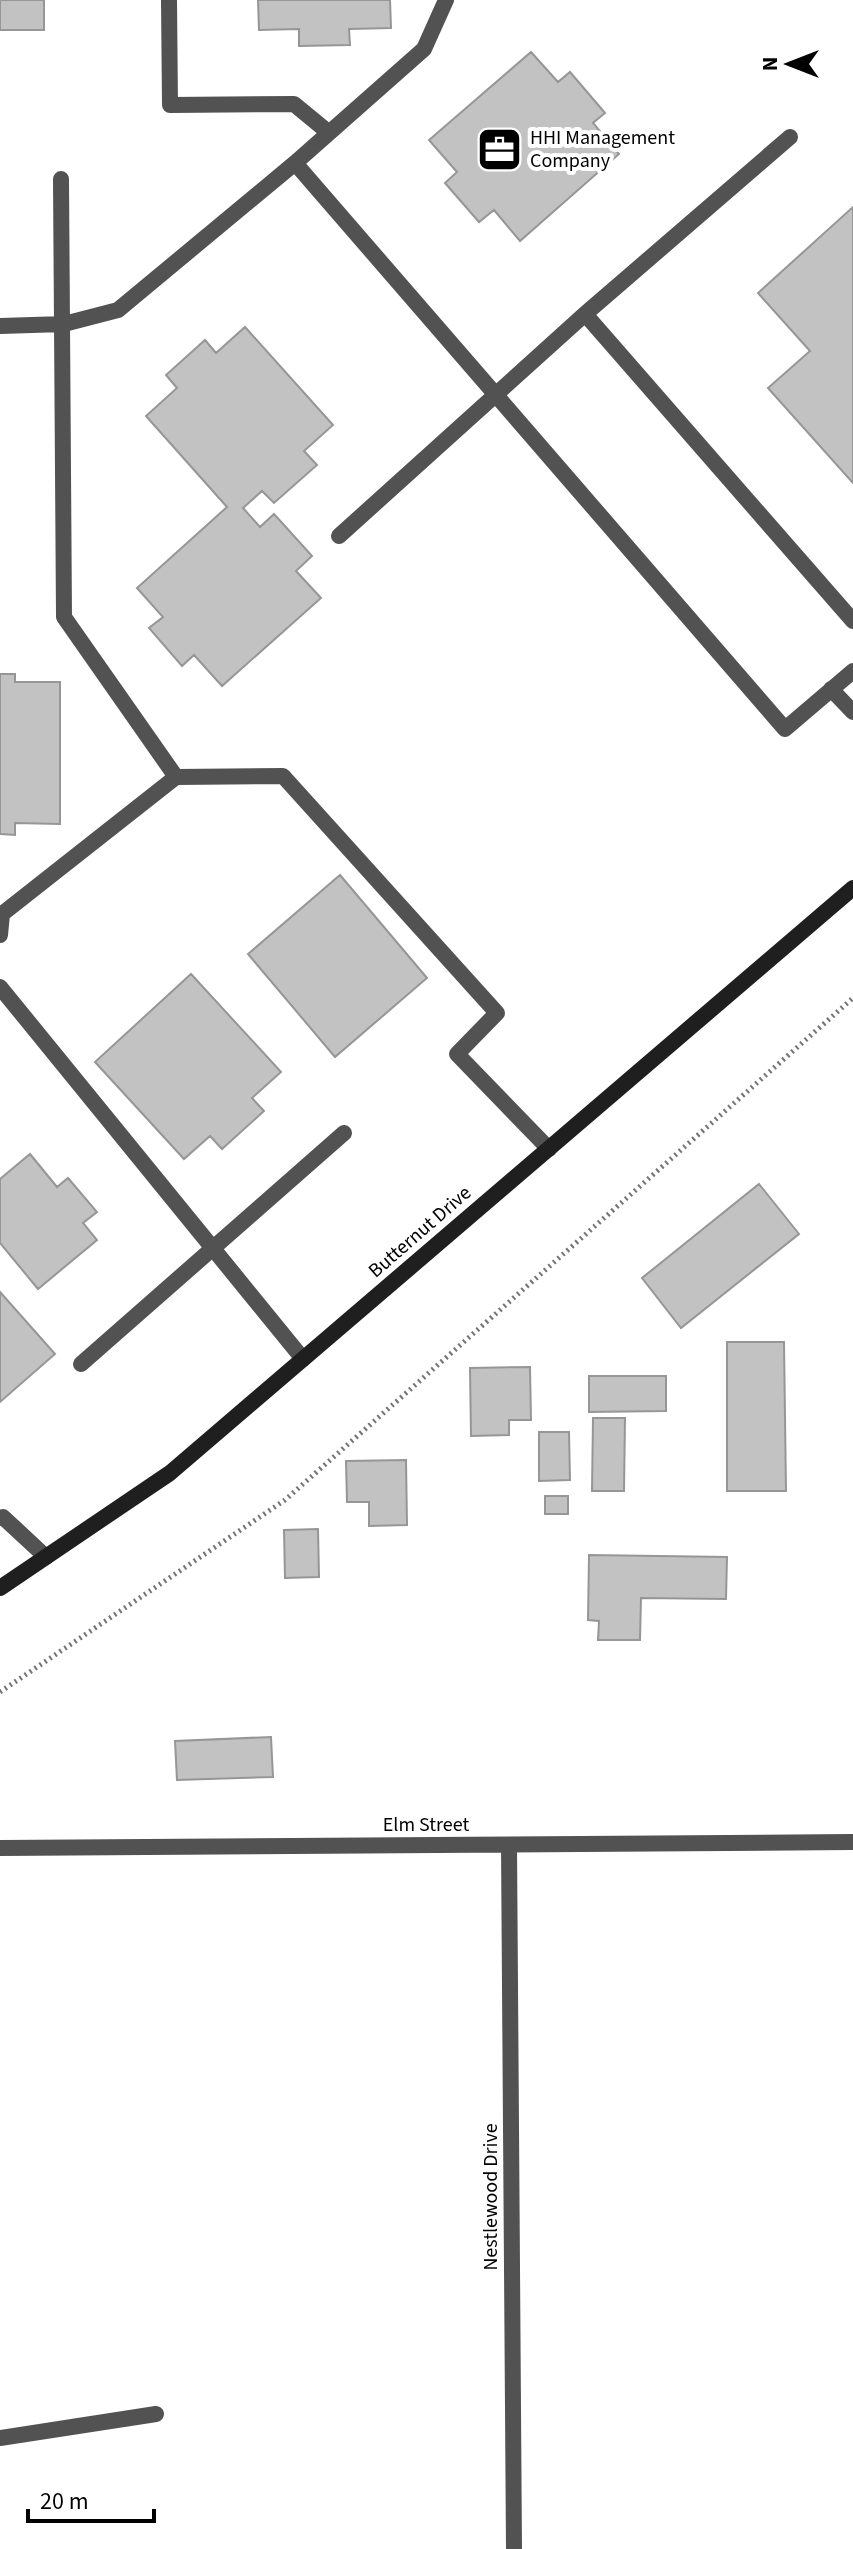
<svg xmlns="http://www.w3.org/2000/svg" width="853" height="2549" viewBox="0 0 853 2549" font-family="'Source Sans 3',sans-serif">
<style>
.building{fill:#c2c2c2;stroke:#969696;stroke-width:2}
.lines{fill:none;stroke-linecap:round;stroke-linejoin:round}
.path{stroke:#747474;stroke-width:5;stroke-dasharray:2 4;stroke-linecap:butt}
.service{stroke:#525252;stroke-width:16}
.minor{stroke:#525252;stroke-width:16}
.secondary{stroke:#1f1f1f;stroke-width:16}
.labels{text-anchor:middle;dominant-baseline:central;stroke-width:8;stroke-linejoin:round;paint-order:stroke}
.poi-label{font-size:20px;fill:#000;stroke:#fff;text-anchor:start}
.street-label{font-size:20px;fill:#000;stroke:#fff}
</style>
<rect width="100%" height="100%" fill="#fff"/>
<path class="building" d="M0 0H44V30H0Z
M258 0H390L391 28 349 29 350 45 299 46V29L259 30Z
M531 52 558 82 570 72 605 113 593 123 619 154 520 241 494 210 479 222 445 183 457 172 429 140Z
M853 207V483L768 388 810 351 758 293Z
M245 327 333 425 304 451 317 465 274 503 262 491 243 508 260 527 274 514 312 556 296 571 321 598 222 686 194 655 182 666 149 628 163 617 137 588 227 507 146 416 177 388 166 375 205 340 216 353Z
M0 674H15V682H60V824L15 823V835L0 834Z
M340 875 427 978 335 1057 248 954Z
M191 974 281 1072 252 1098 264 1111 222 1149 210 1136 184 1159 95 1062Z
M30 1154 57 1187 68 1178 97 1212 83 1223 97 1240 38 1289 0 1243V1179Z
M759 1184 799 1234 681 1328 642 1278Z
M0 1292 55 1354 0 1402Z
M727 1342H784L786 1491H727Z
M530 1367 531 1420H509V1435L471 1436 470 1368Z
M589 1376H666V1411L589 1412Z
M593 1418H625L624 1491H592Z
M539 1432H569L570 1480 539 1481Z
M406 1460 407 1525 369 1526V1502H347L346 1461Z
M545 1496H568V1514H545Z
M318 1529 319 1577 285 1578 284 1530Z
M589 1555 727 1557 726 1599 641 1598 640 1640H598L599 1621 588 1620Z
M271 1737 273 1777 177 1780 175 1741Z"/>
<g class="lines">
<path class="path" d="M0 1692 285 1500 853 998"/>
<path class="service" d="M169 0 170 105 294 104 328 132
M295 163 785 729 853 671
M585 314 853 621
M0 326 64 324 118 310 295 163 424 49 446 0
M339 536 585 314 790 137
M831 689 853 712
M176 777 283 776 497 1013 457 1054 549 1149
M0 935 2 914 176 777 64 617 61 179
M0 987 303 1359
M81 1364 344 1133
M0 1518 3 1517 46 1557"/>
<path class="minor" d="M509 1845 514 2549
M0 1848 853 1842
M0 2438 156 2414"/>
<path class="secondary" d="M0 1588 170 1473 853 888"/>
</g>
<defs>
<symbol id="office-square" viewBox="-11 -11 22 22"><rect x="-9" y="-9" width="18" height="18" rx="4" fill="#000" stroke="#fff"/><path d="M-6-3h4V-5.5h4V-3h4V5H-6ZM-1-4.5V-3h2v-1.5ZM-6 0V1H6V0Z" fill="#fff"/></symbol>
</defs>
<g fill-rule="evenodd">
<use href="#office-square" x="474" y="124" width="51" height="51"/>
</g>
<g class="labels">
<g class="poi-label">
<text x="530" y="138">HHI Management<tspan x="530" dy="23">Company</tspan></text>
</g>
<g class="street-label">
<text transform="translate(420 1232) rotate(-41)">Butternut Drive</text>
<text x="426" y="1825">Elm Street</text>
<text transform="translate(491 2197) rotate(-90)">Nestlewood Drive</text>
</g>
</g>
<g transform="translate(789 64) rotate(270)" stroke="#ffffff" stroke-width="6" paint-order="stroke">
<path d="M0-6L14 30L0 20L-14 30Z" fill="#000000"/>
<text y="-12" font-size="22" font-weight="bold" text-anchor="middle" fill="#000000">N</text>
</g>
<path d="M28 2509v12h126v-12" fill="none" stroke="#000000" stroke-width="4"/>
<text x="40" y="2509" font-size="24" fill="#000000" stroke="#ffffff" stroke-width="6" paint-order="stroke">20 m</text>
</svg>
